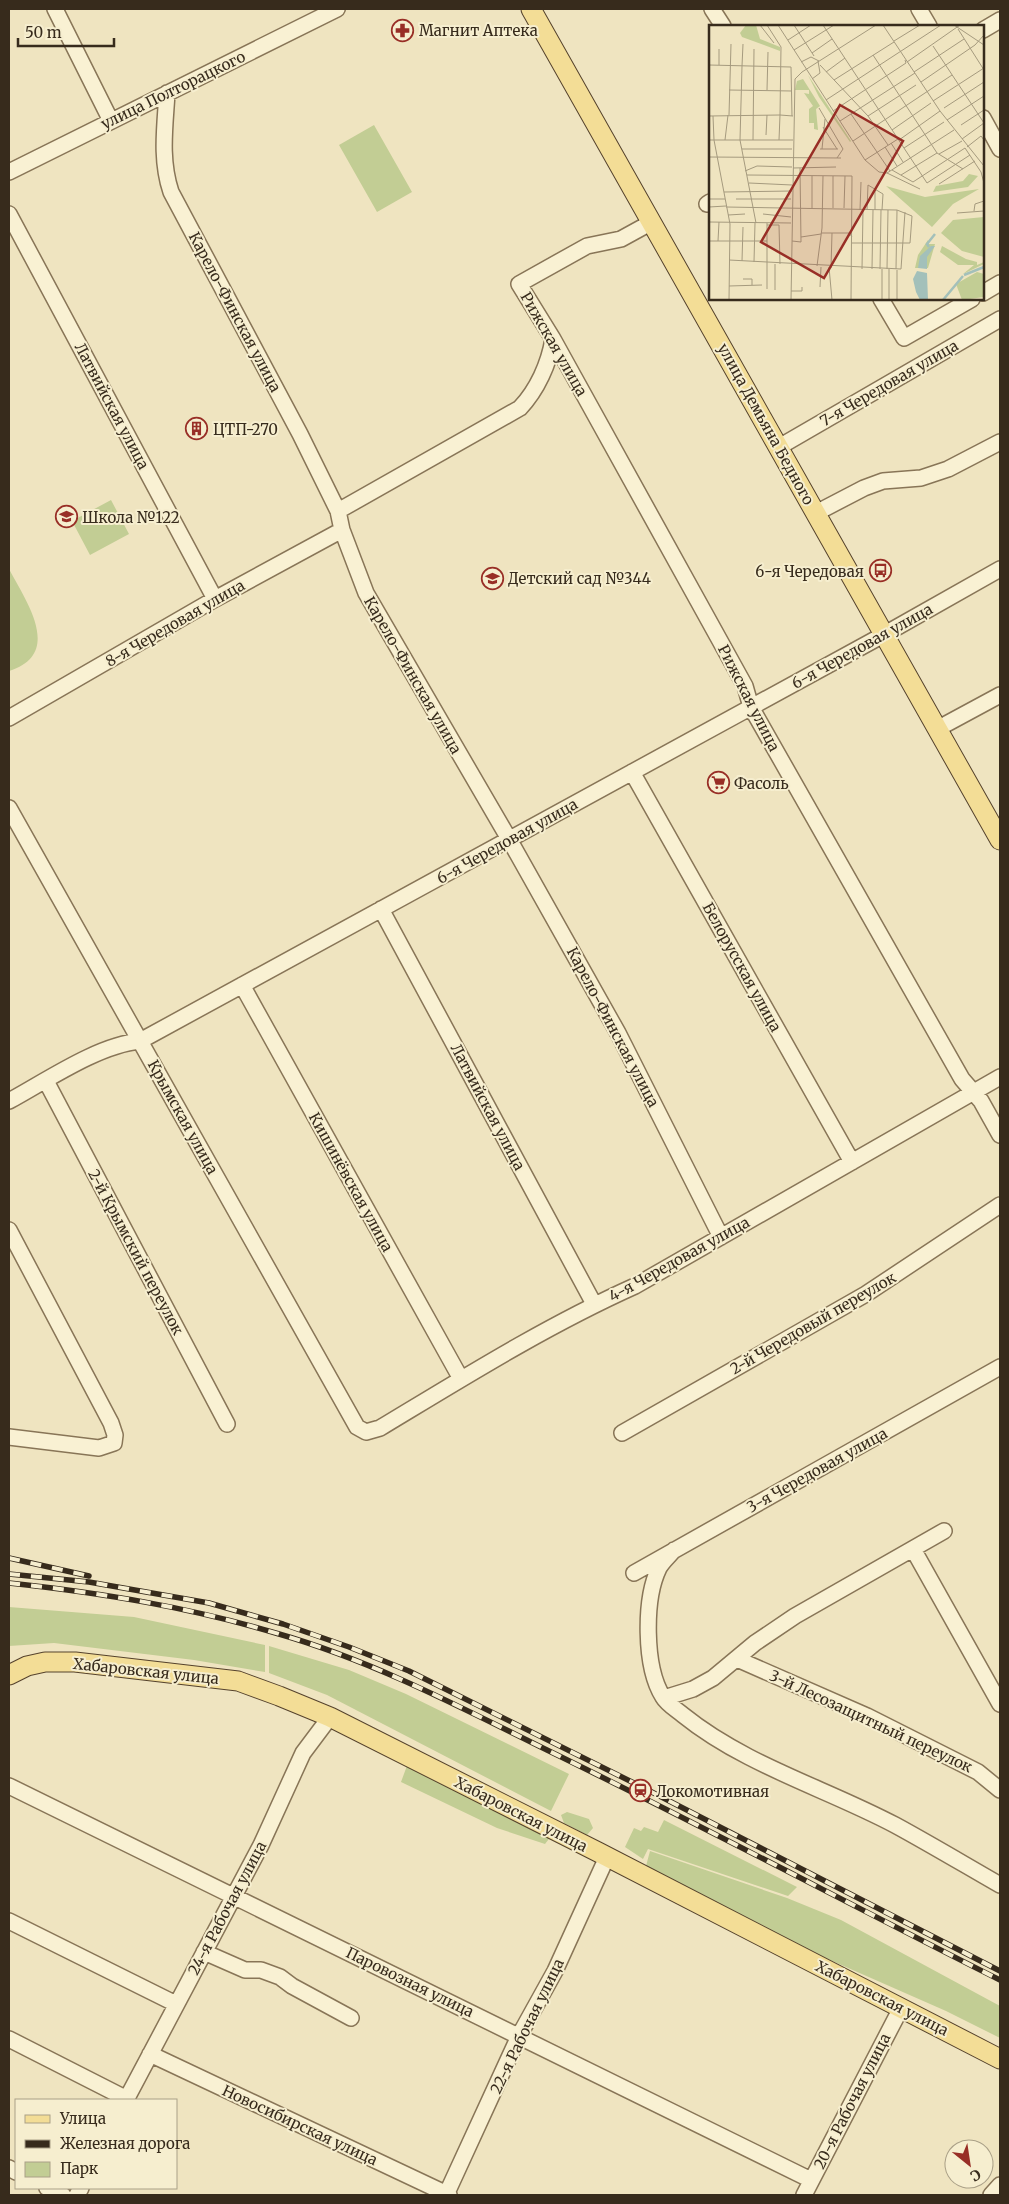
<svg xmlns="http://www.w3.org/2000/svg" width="1009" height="2204" viewBox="0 0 1009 2204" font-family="Merriweather,serif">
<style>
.green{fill:#c2cd94}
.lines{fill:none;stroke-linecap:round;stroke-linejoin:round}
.minor-casing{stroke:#887557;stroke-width:18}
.major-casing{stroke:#55422c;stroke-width:21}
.minor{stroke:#f9f1d3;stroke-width:15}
.major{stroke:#f3dd96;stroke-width:19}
.rail-casing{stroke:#372b1c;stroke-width:5.5}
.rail{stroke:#f6eecf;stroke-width:4;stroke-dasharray:11;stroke-linecap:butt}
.labels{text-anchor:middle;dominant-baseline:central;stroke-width:4;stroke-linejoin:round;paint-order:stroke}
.poi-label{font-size:15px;fill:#372b1c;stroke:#f6eecf;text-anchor:start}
.street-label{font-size:15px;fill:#372b1c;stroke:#f6eecf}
.inset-river{fill:none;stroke:#a3c0ba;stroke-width:2.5}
.inset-road{fill:none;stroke:#a59a7e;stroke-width:1}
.view{fill:#982e26;fill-opacity:0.15;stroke:#982e26;stroke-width:2.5}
.inset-edge{fill:none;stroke:#372b1c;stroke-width:2.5}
</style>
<rect width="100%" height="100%" fill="#efe4c0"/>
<path class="green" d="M374 125 412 192 377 212 339 145Z
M111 500 129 534 90 555 72 521Z
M9 569C26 601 64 654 9 671Z
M9 1607 134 1617 265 1645V1672L194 1660 54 1643 9 1646Z
M269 1646 349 1670 406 1694 569 1774 551 1811 327 1695 269 1673Z
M408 1763 552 1835 545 1844 497 1828 401 1782Z
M567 1812 589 1819 593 1828 587 1835 564 1823 561 1815Z
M664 1820 797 1887 788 1896 648 1849 643 1859 625 1847 634 1828 641 1831 644 1827 658 1832Z
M650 1851 787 1898 841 1920 1000 2006V2038L946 2011 805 1949 646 1866Z"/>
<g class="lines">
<defs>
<path id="minor" d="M55 9 111 121
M712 9 723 26
M919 9 929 26
M983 30 1000 20
M167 93C165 127 160 159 171 192L300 434 338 511 342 530 366 593 509 839 618 1033 721 1237
M983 118 1000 149
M9 172 337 9
M707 204 710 202
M9 214 215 599
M652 222 621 239 587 246 519 284 553 339 745 686 751 707 962 1079 981 1101 1000 1135
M983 293 1000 283
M881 299 904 338 972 299
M779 447 1000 319
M338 511 520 408C537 390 549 364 553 339
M816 513 864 488 883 481 921 478 948 469 1000 442
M9 718 215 599 342 530
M937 729 1000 695
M632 772 852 1162
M9 808 357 1427 366 1432 380 1428C463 1378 546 1326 635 1286L1000 1077
M381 909 594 1304
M242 985 461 1379
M46 1081 227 1424
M9 1101C46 1081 98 1045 140 1041L885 634 1000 569
M9 1230 111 1423 115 1435 114 1443 99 1448 9 1437
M622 1433 866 1294 1000 1205
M913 1549 1000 1704
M674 1550C669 1556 662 1562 659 1568 644 1599 644 1667 663 1697 667 1704 677 1710 683 1715 745 1765 825 1788 895 1825 930 1844 965 1865 1000 1885
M634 1573 1000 1367
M737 1659 867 1716 978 1772 1000 1790
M664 1698 693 1689 713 1678 755 1643 795 1616 944 1531
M9 1786 811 2180
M9 1921 176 2004
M204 1952 245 1970H261L280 1977 292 1986 351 2018
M9 2039 127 2099
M150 2054 449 2195
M126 2100 261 1845 303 1753 330 1717
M9 2168 16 2172
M47 2188 63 2195
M77 2195 81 2188
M446 2195 519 2036 555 1971 607 1857
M804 2195 901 2008
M991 2195 1000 2185"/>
<path id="major" d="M531 9 1000 840
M9 1675 27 1666 45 1662H75L238 1681 279 1696 330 1717 598 1852 1000 2059"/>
</defs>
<use href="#minor" class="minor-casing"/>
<use href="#major" class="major-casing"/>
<use href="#minor" class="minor"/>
<use href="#major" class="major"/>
<defs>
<path id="rail" d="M9 1558 89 1576
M9 1574 89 1582 209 1603 283 1624 349 1647 409 1671 642 1787 1000 1971
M9 1583C102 1593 189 1607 279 1634 373 1661 460 1707 547 1750 699 1824 849 1904 1000 1980"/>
</defs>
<use href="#rail" class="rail-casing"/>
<use href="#rail" class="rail"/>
</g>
<defs>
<symbol id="pharmacy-ring" viewBox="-11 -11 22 22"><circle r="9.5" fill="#f6eecf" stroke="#982e26" stroke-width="1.5"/><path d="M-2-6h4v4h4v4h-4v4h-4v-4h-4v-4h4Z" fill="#982e26"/></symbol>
<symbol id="building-ring" viewBox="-11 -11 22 22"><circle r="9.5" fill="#f6eecf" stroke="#982e26" stroke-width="1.5"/><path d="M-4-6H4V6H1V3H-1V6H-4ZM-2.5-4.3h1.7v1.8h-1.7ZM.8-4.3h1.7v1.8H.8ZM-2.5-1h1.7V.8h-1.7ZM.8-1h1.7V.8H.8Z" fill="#982e26"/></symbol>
<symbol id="school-ring" viewBox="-11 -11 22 22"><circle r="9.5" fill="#f6eecf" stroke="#982e26" stroke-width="1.5"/><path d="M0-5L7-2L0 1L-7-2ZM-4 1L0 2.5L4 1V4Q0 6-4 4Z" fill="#982e26"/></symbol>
<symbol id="bus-ring" viewBox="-11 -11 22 22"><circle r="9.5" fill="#f6eecf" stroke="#982e26" stroke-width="1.5"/><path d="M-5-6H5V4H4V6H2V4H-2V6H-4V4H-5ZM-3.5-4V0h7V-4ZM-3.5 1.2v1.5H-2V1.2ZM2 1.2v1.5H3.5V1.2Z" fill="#982e26"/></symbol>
<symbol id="supermarket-ring" viewBox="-11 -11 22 22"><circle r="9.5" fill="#f6eecf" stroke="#982e26" stroke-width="1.5"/><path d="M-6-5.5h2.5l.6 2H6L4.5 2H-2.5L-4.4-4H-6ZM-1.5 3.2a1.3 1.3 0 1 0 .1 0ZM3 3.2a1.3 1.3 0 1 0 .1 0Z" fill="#982e26"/></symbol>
<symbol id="station-ring" viewBox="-11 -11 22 22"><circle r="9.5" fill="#f6eecf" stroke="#982e26" stroke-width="1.5"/><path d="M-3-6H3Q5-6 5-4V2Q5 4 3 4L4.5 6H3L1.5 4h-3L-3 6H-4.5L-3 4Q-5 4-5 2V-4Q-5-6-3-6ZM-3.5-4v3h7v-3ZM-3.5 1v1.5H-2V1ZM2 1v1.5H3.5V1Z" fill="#982e26"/></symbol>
</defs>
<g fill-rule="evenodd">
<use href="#pharmacy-ring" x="390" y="18" width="25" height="25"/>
<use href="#building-ring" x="184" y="416" width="25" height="25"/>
<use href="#school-ring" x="54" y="504" width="25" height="25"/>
<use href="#bus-ring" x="868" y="558" width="25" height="25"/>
<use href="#school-ring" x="480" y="566" width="25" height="25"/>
<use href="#supermarket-ring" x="706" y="770" width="25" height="25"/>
<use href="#station-ring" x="628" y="1778" width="25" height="25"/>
</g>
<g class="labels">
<g class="poi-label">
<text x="419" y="30">Магнит Аптека</text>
<text x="213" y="429">ЦТП-270</text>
<text x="82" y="517">Школа №122</text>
<text x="864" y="571" text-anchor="end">6-я Чередовая</text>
<text x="508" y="578">Детский сад №344</text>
<text x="734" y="783">Фасоль</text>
<text x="656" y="1791">Локомотивная</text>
</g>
<g class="street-label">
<text transform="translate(173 90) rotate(-26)">улица Полторацкого</text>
<text transform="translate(235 312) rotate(62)">Карело-Финская улица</text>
<text transform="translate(554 344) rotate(60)">Рижская улица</text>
<text transform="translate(889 383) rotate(-30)">7-я Чередовая улица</text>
<text transform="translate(112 406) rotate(62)">Латвийская улица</text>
<text transform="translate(766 424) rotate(61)">улица Демьяна Бедного</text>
<text transform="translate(175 623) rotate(-30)">8-я Чередовая улица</text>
<text transform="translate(862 646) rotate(-29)">6-я Чередовая улица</text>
<text transform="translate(413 675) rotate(60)">Карело-Финская улица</text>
<text transform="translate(749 698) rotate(63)">Рижская улица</text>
<text transform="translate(507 841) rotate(-29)">6-я Чередовая улица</text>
<text transform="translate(742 967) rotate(61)">Белорусская улица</text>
<text transform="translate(613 1027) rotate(62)">Карело-Финская улица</text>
<text transform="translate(488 1107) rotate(62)">Латвийская улица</text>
<text transform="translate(183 1117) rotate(61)">Крымская улица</text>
<text transform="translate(351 1182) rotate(61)">Кишинёвская улица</text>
<text transform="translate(136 1252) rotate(62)">2-й Крымский переулок</text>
<text transform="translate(679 1259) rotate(-29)">4-я Чередовая улица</text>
<text transform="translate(813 1323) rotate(-30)">2-й Чередовый переулок</text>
<text transform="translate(817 1470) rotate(-29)">3-я Чередовая улица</text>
<text transform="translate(146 1671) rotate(6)">Хабаровская улица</text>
<text transform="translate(871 1721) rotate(25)">3-й Лесозащитный переулок</text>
<text transform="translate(521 1814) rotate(27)">Хабаровская улица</text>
<text transform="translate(227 1908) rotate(-62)">24-я Рабочая улица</text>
<text transform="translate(410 1982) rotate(26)">Паровозная улица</text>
<text transform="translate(882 1998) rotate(27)">Хабаровская улица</text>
<text transform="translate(527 2026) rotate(-64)">22-я Рабочая улица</text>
<text transform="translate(852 2101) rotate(-63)">20-я Рабочая улица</text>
<text transform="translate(300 2125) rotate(25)">Новосибирская улица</text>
</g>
</g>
<g transform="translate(709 25)">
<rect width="275" height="275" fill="#efe4c0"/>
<path d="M37 0H47L51 14 71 22V26L33 12 31 8ZM99 50 142 116 141 117 110 72ZM94 54 111 81 107 84 109 105 105 104V98H100V84L104 81 95 68 100 69V65H86L88 56ZM260 149 269 151 259 162 224 167 227 161 254 156ZM177 161 216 172 270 164 244 179 223 202ZM275 192V232L253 226 232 208 244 195ZM219 215 220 219H226L219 243H206L209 230ZM233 221 257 234 268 237V240L275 237V239L254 249 265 240H249L231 227ZM268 247 275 249V272L253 275 247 259Z" fill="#c2cd94"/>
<path d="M222 221H226L218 232V244L209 243 211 231ZM208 246 218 248 219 275H211L207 267 204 254Z" fill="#a3c0ba"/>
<path class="inset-river" d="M220 222 218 219 226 209M255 250 275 242M234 275 254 251"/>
<path class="inset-road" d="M51 0 65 18M58 0 72 22 71 90 84 91M69 0 156 135 170 147 178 148 245 105M85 0 105 31M114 0 218 158 261 130M174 0 231 86 275 141M245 0 275 20M249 4 275 45M79 15 102 0M185 16 211 0M224 21 275 98M85 25 125 0M103 28 123 14M164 30 228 128 254 144M92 37 102 32 110 36M198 37 251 0M0 40 82 42 83 91M10 40V24M111 40 159 91 179 120M33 41 31 115 47 198M33 41 34 19M117 47 136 33M205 47 255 14M103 54 111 48 109 36M125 55 185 17M212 57 266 20 275 10M20 65 83 66M58 65 59 27M117 75 232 0M224 76 275 43M110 83 134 124 128 133M235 83 275 57M124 86 197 38 196 35M142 89 181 146M20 90 22 19M0 91 71 90 70 115M4 91 5 115 21 199 20 275M159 91 207 60M238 95 275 71M131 96 206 48M252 100 275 85M114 102 128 124M183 105 222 78M57 110 58 90M253 114 275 98M0 115H84M16 115 19 90M44 115 45 24M190 115 231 86M144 116 243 50M182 118 194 137M176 122 188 141M258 122 272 111 275 115M195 123 235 97M33 124H83M111 124H129M113 124 116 94M230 129 253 116M0 132 132 133M156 135 189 114M84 143 127 142M183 145 204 157 256 123 272 147 275 158M36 146 48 141 83 142M178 148 211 164M38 150 143 151 142 275M192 150 228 128M40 158 83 160M230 159 266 136M15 167 83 166M0 174H16M27 174H82M0 182 17 181M17 182 188 185 203 191 201 218H143M103 183V151M124 183V151M135 183 136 151M151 185 152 157M158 185 159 160 174 169 173 185M166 185V165M265 186 266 179 275 176M248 188 275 186M54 189 82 192M19 190 36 189M0 197 82 198M58 198V264M58 200H70L71 239M112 208H140L143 212M92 212 112 209M0 216H58M9 216 10 197M83 216 92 217 91 143M20 235 192 244 196 187M33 236 34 202M45 237 46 198M108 241 113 203 114 151M120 242 123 275M122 243 123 208M153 244 154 185M163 244 164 185M171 244 172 185M178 244 179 185M180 244V275M187 244 188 185M188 245V275M34 254H43V260M20 261 53 260M111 262 112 242M66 265V239M82 266H93V262M82 275 86 54 93 47 167 0M173 275V244"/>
<path class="view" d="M131 80 194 116 115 253 52 217Z"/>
<rect width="275" height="275" class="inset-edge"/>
</g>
<rect width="1009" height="2204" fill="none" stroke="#372b1c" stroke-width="20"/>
<rect x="15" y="2099" width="162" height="90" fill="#f6eecf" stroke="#aaa087"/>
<rect x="25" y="2115" width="25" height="8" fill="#f3dd96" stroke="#aaa087"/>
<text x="60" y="2124" font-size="15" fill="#372b1c">Улица</text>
<rect x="25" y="2140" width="25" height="8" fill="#372b1c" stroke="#aaa087"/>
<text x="60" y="2149" font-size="15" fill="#372b1c">Железная дорога</text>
<rect x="25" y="2162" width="25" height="15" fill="#c2cd94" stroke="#aaa087"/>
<text x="60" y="2174" font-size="15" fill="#372b1c">Парк</text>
<g transform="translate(969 2164) rotate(150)"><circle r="24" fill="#f6eecf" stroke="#aaa087"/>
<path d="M0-4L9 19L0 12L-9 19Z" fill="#982e26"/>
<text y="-8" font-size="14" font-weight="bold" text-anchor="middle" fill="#372b1c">С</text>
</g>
<path d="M18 38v8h96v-8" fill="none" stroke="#372b1c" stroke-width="2.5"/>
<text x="25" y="38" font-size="15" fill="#372b1c" stroke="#f6eecf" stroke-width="4" paint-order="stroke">50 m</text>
</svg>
